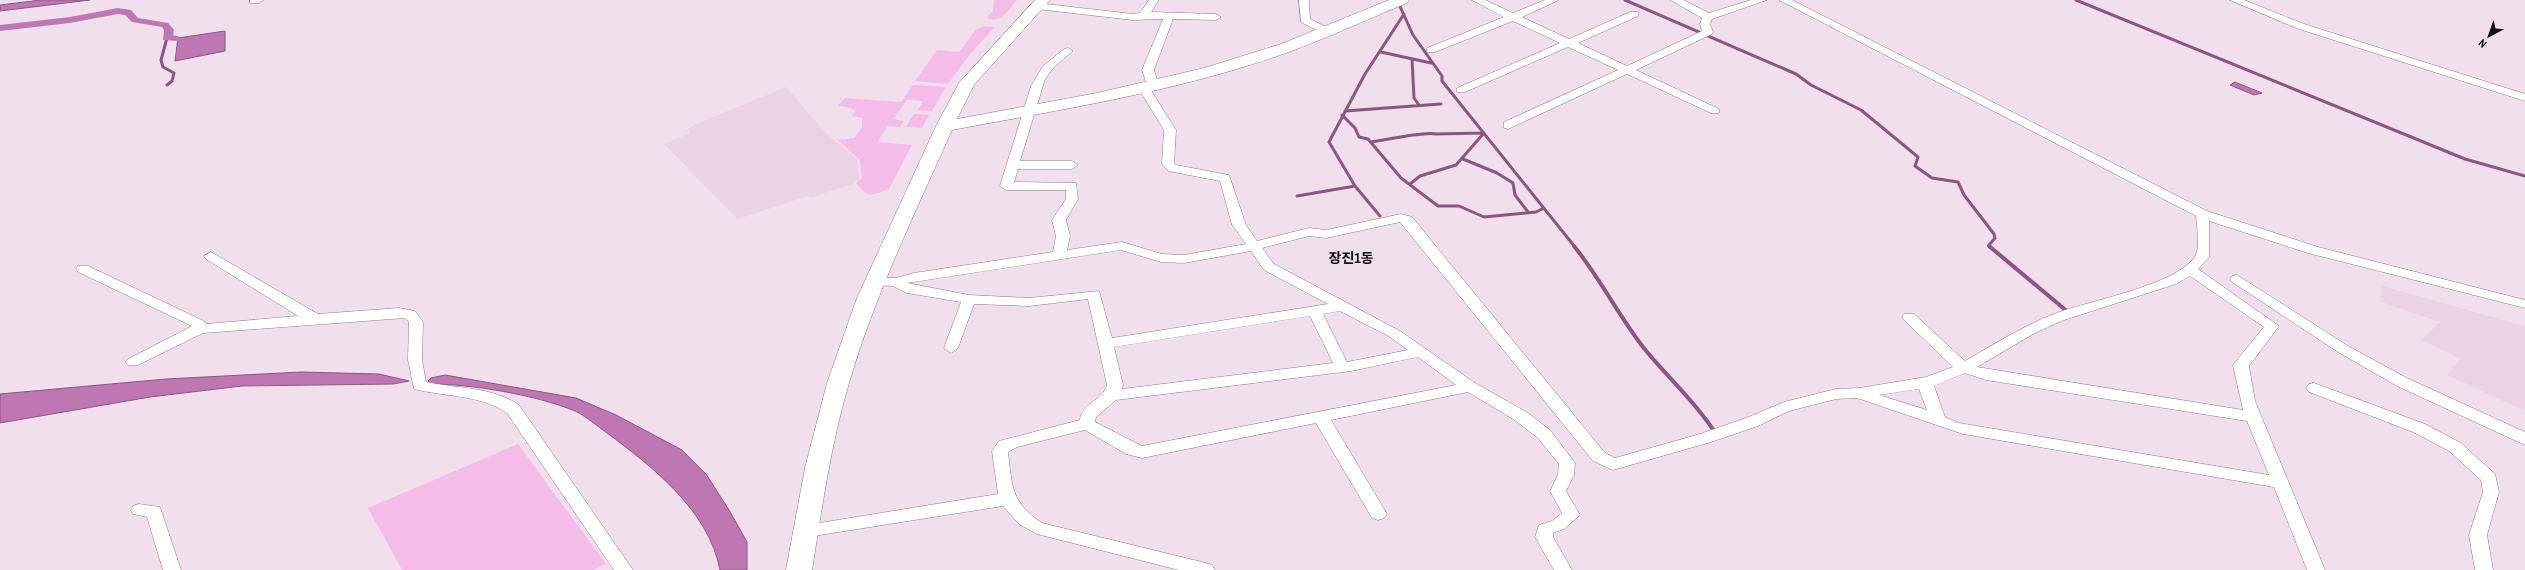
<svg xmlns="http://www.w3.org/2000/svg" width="2525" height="570" viewBox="0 0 2525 570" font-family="'Archivo Narrow','Noto Sans KR',sans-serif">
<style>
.built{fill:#ebd3e6}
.green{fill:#f5bcea}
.water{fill:#bf77b3;stroke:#8b5782}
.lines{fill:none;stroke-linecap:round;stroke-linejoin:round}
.stream-far1{stroke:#8b5782;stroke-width:3}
.stream{stroke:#8b5782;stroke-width:4}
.canal{fill:#bf77b3;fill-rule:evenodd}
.street-casing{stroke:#8b7b87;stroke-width:1}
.secondary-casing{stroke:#8b7b87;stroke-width:1}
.street{fill:#fff;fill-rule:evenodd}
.secondary{fill:#fff;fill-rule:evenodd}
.labels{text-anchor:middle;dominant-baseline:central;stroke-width:3.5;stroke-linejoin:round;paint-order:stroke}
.quarter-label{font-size:14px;font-weight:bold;fill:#120d11;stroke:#f1dfed}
</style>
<rect width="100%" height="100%" fill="#f1dfed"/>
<path class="built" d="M786 87 826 133 857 160 859 179 853 184 812 197 807 196 738 219 664 144 690 133 688 129 694 125Z
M2382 286 2525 326V411L2447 375 2460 358 2421 340 2440 322 2381 302Z"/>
<path class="green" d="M994 0H1017C1010 8 1001 23 989 19L988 16 993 11Z
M984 26 995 27 971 53 948 84 915 81 937 50 959 52 976 30Z
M913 85 946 87 932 111 918 110 923 101 907 100 893 119 904 121 900 127 888 126 877 142 912 145 889 189C872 195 868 199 856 183L862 178 860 160 838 140 854 138 862 127V118L852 116 855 111 852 108 838 106 845 98 901 102Z
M914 114 929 115 922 128 906 127Z
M518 444 606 564 593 570H402L368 508Z"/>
<path class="water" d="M41 0H90L0 11V5Z
M225 31V51L175 61 178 38Z
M2235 82 2262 93 2254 95 2230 85Z
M301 372 379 374 409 381 393 384 242 386 150 397 0 423V394L166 379Z
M445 375 576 398 616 415 682 450 706 474 729 510 747 542V570H720C709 511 653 467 607 433 597 426 586 416 575 411 536 395 472 384 430 384L428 381 431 378Z"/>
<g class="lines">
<path class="stream-far1" d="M1397 0 1413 35 1442 76V81L1575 247
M1625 0 1796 74 1811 85 1861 110 1918 157 1915 166 1932 178 1958 182 1964 195 1994 234 1995 238 1989 245 1990 247
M2076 0 2465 159 2525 176
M167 38 161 60 163 67 174 73 172 81 167 85
M1381 52 1431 63
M1412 59 1414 98 1419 105
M1345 111 1441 104
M1342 115 1355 128 1359 137 1368 139 1401 178 1438 206H1459L1484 217 1536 212 1544 208
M1371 142C1384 140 1427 131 1436 134L1484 133
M1463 159 1497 173 1513 183 1515 195 1528 212
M1410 184 1420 176 1456 165 1484 133
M1297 196 1355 186
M1380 216 1355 186 1329 142 1365 74 1404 14"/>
<path class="stream" d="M1574 246C1600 278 1618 315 1643 347 1666 376 1694 400 1714 431
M1989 246 2068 312"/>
<path class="canal" d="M118 8 131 10 138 18 168 23 174 30 173 35 183 38 178 41 163 40 164 30 162 27 132 22 125 15 118 14 70 23 0 31V25L70 17Z"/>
<defs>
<path id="street" d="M250 0H264L259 3H250Z
M1149 0H1159L1151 12 1216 14 1221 17 1216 20 1173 19 1154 70 1159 86 1157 88 1150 89 1176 130 1174 163 1176 165 1229 175 1246 225 1257 241 1309 228 1326 230 1401 214 1412 217 1605 453 1615 458 1700 434 1746 418 1784 402 1836 389 1859 388 1926 377 1953 367 1904 320 1902 317 1904 314H1914L1965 361C1994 344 2023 326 2054 314 2090 300 2171 287 2194 258 2201 249 2197 227 2196 216L1779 0H1792L2207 211 2318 247 2525 300V308L2308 253 2209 221V257L2198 269 2279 326 2249 366 2255 401 2325 570H2307L2274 487 1963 434 1857 398 1836 399 1789 411 1758 426 1711 442 1613 470 1593 461 1400 222 1326 238 1309 236 1262 248 1274 264 1400 331 1475 383 1528 413 1550 430 1575 463 1574 475 1566 491 1580 515 1564 529 1553 533V537L1572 570H1554L1535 537 1539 525 1552 521 1562 513 1550 491 1558 475 1559 464 1538 438 1516 421 1468 392 1331 420 1387 514 1384 518 1378 520 1372 518 1316 423 1142 458 1126 454 1085 430 1017 447 1008 452C1012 487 1011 502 1042 523L1206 563 1212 565 1215 570H1179L1037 534 1019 524 1003 506 807 537 801 536 798 531 801 526 807 525 998 494 992 451 999 441 1080 420C1081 404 1103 400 1107 385L1088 299 1029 306 974 304 958 348 951 353 944 348 961 302 907 293 893 286 875 285 868 281 875 277 896 278 914 273 1053 252 1056 236 1052 220 1066 199V190H1006L1000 186 1031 86 1043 66 1064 49 1068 48 1073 51 1055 66 1045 79 1020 161H1072L1078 165 1072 169H1018L1014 182 1076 183 1078 199 1066 220 1070 236 1067 250 1122 242 1162 254 1184 255 1246 244 1232 225 1220 181 1168 171 1162 164 1164 130 1138 88 1140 86 1147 85 1142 70 1163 19 1133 20 1037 9 1032 6 1037 3 1133 14 1140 13ZM1121 250 1161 262 1184 263 1251 251 1264 270 1328 304 1112 338 1099 291 1029 298 969 295 907 283ZM2190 276 2264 327 2233 365 2243 410 1977 367 2035 333 2064 320 2176 284ZM1340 311 1390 337 1408 350 1347 362 1323 314ZM1310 316 1333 363 1122 389 1123 385 1114 347ZM1418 357 1456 385 1142 446 1095 422 1096 417 1116 400 1351 371ZM1965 373 1986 380 2247 421 2269 475 1959 423 1945 417 1934 386ZM1919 389 1927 410 1879 395Z
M1299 0H1309L1310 19 1330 29V33H1322L1301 22Z
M1472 0H1485L1513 13 1545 0H1559L1522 17 1569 39 1630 12H1638V16L1578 43 1627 66 1702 31 1700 24 1702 18 1670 0H1683L1709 13 1751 0H1767L1712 19 1710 24 1713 32 1712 34 1636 70 1719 109V113H1711L1627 74 1508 129 1504 128V122L1618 70 1568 47 1465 92H1457V88L1560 43 1513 21 1435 52H1427V48L1504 17Z
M2230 0H2244L2304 24 2525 94V101L2296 28Z
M211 252 318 314 399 308 415 311 423 322 422 360 426 382C458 389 490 386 519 405L633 570H614L507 413C479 394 445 397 414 389L408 360 409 322 405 318 203 333 138 365H128L125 362 128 359 192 326 78 272 76 269 78 266H88L204 321 206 324 298 316 206 259 204 256Z
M2237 275 2348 346 2407 378 2525 432V445L2397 386 2338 352 2232 282 2230 279 2232 276Z
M2314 383 2425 424 2461 443 2495 474 2499 492 2487 535 2493 570H2475L2469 535 2483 492 2481 480 2449 451 2413 432 2309 392 2306 388 2309 384Z
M139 504 160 507 181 570H163L147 517 133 514 131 510 133 506Z"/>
<path id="secondary" d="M1035 0H1050L974 85 957 119 1097 93 1204 68 1281 44 1389 0H1409L1407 3C1356 24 1306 48 1253 64 1155 95 1053 111 952 130 915 213 875 295 849 383 831 444 822 507 812 570H786L805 468 827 383 857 298 936 126 959 83Z"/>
</defs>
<use href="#street" class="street-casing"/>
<use href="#secondary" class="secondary-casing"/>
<use href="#street" class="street"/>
<use href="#secondary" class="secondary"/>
</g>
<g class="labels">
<g class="quarter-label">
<text x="1351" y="258">장진1동</text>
</g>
</g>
<g transform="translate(2489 36) rotate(221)" stroke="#f1dfed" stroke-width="3" paint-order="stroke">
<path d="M0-3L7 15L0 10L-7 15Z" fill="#120d11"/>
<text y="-6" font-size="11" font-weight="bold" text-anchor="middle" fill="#120d11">N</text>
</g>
</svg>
